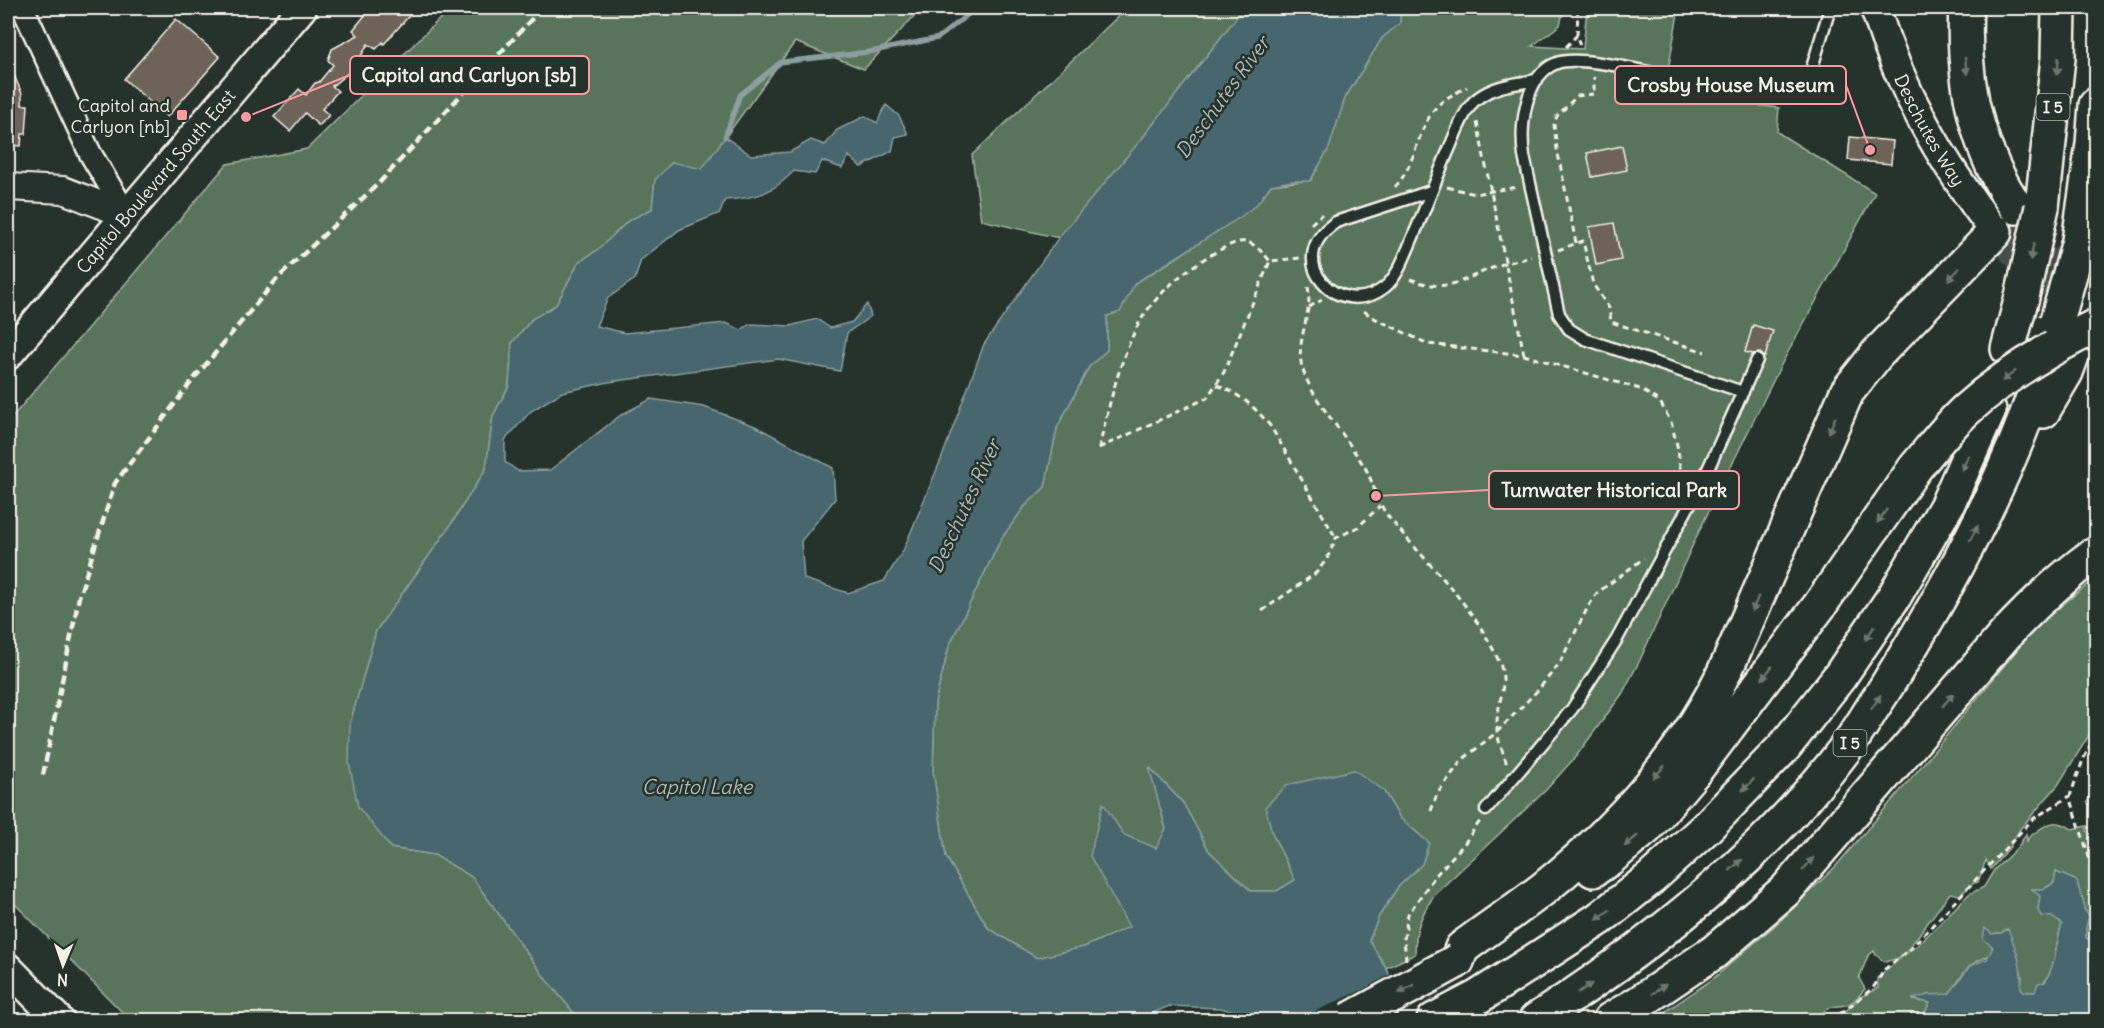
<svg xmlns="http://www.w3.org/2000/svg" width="2104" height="1028" viewBox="0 0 2104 1028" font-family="Delius,sans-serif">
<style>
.green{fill:#58745b;stroke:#a6b2a2;stroke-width:1.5}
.water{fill:#47666d;stroke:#8c9e9e;stroke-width:1.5}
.pier{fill:#26332d}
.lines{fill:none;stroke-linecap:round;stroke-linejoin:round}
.stream{stroke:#8c9e9e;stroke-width:5}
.building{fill:#6e6359;stroke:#f4f1e8;stroke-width:1.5}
.tertiary-tunnel{stroke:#455049;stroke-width:26;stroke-dasharray:26 13;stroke-linecap:butt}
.motorway-tunnel{stroke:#455049;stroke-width:33;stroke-dasharray:33 16;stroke-linecap:butt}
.service-casing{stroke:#f4f1e8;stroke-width:15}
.minor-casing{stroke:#f4f1e8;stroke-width:26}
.tertiary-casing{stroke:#f4f1e8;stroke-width:30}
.secondary-casing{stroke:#f4f1e8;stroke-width:33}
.motorway-casing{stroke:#f4f1e8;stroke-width:38}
.path{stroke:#f4f1e8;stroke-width:3;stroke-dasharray:6 4.5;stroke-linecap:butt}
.service{stroke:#26332d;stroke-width:10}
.minor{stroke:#26332d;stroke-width:21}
.tertiary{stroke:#26332d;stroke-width:26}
.secondary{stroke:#26332d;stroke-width:28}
.motorway{stroke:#26332d;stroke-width:33}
.rail{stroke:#f4f1e8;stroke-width:4.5;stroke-dasharray:9 4.5;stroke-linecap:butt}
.motorway-bridge-casing{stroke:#f4f1e8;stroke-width:38;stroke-linecap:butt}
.motorway-bridge{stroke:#26332d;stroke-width:33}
.oneway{fill:#6e766e}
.poi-dot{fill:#ff9aa2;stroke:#26332d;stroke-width:2}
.labels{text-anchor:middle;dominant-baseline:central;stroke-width:5;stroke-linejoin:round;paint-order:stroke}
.shield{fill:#26332d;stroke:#b6b8b0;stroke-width:1.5}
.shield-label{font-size:16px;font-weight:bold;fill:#f4f1e8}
.poi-label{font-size:18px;fill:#f4f1e8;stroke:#26332d;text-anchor:end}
.street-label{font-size:18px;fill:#f4f1e8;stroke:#26332d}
.water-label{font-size:20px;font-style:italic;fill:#afb9b7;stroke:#26332d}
.leader{fill:none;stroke:#ff9aa2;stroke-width:2}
.callout-dot{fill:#ff9aa2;stroke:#26332d;stroke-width:2}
.callout{fill:#26332d;stroke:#ff9aa2;stroke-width:2}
.callout-label{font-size:20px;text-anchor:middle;font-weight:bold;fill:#f4f1e8}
</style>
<rect width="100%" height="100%" fill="#26332d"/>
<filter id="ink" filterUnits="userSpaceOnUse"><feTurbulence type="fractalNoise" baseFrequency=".0167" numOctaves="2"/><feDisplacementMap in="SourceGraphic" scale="12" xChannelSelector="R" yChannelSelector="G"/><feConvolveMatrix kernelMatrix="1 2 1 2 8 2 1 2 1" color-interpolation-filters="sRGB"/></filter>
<g filter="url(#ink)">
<path class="green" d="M451 8H922L864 69 795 42 702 169 655 180 652 209 628 221 599 249 579 262 556 305 532 319 512 343 509 386 493 416 486 469 450 526 376 631 350 724 391 848 435 855 472 877 546 979 580 1020H130L8 897V422L227 164 307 149Z
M1127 8H1244L1140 141 1059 238 981 220 972 155Z
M1400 8H1564L1560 25 1532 46 1583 49 1587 8H1679L1664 93 1779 108 1777 132 1875 193 1781 365 1701 527 1639 662 1622 694 1577 755 1546 790 1435 894C1421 915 1415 928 1415 954L1386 968 1369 940 1379 916 1398 887 1422 864 1429 843 1400 818 1383 790 1273 835 1295 880 1277 891H1251L1209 851 1183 803 1150 768 1166 829 1156 849 1124 835 1130 927 1084 947 1037 958 988 928 946 857 933 771 935 702 949 646 1001 539 1025 506 1045 487 1057 428 1089 367 1107 350V316L1120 311 1135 283 1173 260 1257 204 1271 185 1311 180 1329 148 1345 98 1382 38 1400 23Z
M2096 579V724L2058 785 2020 829 2009 848 1991 869 1986 860 1978 882 1974 883 1960 895 1950 893 1903 956 1919 944 1969 894 1984 887 1994 870 2018 847 2026 834 2027 842C2028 836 2031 836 2036 832 2049 822 2057 819 2072 829L2087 826V831L2093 836V855L2096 869V943L2086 938V927L2089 916 2084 909C2085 898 2078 892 2077 881L2056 872 2054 883 2044 889H2033L2040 896 2038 910 2052 917 2062 924C2052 954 2060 968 2035 992H2024L2021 988 2022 976 2007 929 2001 933 1992 934C1995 963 1986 953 1970 966 1962 973 1956 986 1949 995H1928L1913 1000 1930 1003 1921 1020H1913V1018L1911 1020H1837L1860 997 1878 988 1877 978 1902 957 1885 962 1876 955 1874 951 1868 956 1859 978 1865 989C1861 993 1856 1000 1851 1003 1839 1009 1825 1002 1819 1020H1653L1714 978 1780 921 1835 867 1919 769 2036 627 2077 593Z
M2096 761V820L2095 811 2087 802C2092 794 2091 786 2096 777L2092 762Z
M2096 952V1009L2094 989 2096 980 2092 973 2090 958Z"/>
<path class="water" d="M1244 8H1400V23L1382 38 1345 98 1329 148 1310 181H1292L1271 185 1257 204 1239 218 1135 283 1120 312 1107 316V350L1089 367 1057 428 1045 487 1025 506 1001 539 949 646 935 702 933 771 946 857 988 928 1037 958 1084 947 1129 927 1090 856 1103 803 1124 835 1156 848 1166 829 1149 767 1183 803 1209 851 1251 891H1277L1295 880 1273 835 1265 807 1287 785 1354 770 1383 790 1400 818 1429 843 1422 864 1398 887 1379 916 1369 940 1386 968 1411 1020H1274L1220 1008 1169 1006 1137 1020H580L546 979 472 877 435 855 391 848 358 807 349 762 350 724 376 631 450 526 486 469 493 416 509 386 512 343 532 319 556 305 579 262 599 249 628 221 652 209 655 180 672 162 702 169 725 137 751 155 790 152 811 140 825 145 837 130 865 116 877 123 886 105 899 116 908 134 895 137 892 151 861 167 849 156 842 168 822 161 815 174 794 171C771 194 757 198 725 200L720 213 679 230 641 260 635 279 608 298 596 326 625 333 726 323 741 330 750 324 790 326 817 319 830 328 852 322 867 304 871 316 847 333 840 371 778 359 609 382 562 392 531 411 505 440V462L518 471 550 470 621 415 651 399 704 407 755 426 833 468 835 499 801 541 804 579 848 593 884 581 903 551 942 457 984 344 1059 237 1140 141Z
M2056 872 2077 881C2078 892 2085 898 2084 909L2089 916 2086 927V938L2096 943V952L2090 958 2092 973 2096 980 2094 990 2096 1020H1921L1930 1003 1912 999 1928 995 1949 994 1970 966 1987 959 1993 947 1983 939 1985 928 1992 934 2001 933 2008 929C2016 949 2023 967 2021 988L2024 992H2035L2038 983 2045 982C2057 962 2055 946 2062 924L2052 917 2041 916 2038 910 2040 896 2032 889H2044L2054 883Z"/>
<path class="pier" d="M1392 973 1414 1020H1296L1364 989Z"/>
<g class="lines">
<path class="stream" d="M725 137 740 95 781 62 869 52 938 38 976 8"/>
</g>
<path class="building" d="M371 8H416L384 44 383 42 376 49 368 44 354 68 332 86 338 91 322 109 329 115 319 126 305 113 290 131 274 117 299 89 306 95 315 83 319 82 333 65 328 60 332 49 358 35 353 30Z
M176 19 220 57 167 117 124 79Z
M8 61 22 94V105H28L26 134H22L21 146 8 145Z
M1850 137 1893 141 1891 164 1848 160Z
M1622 146 1627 170 1592 177 1587 153Z
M1614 223 1621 260 1596 265 1589 227Z
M1753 325 1773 331 1765 357 1760 353 1753 354 1745 352Z"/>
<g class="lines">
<path class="tertiary-tunnel" d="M2003 242 2042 283 2076 311"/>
<path class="motorway-tunnel" d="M2020 214 2048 246 2092 285"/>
<defs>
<path id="service" d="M1431 191 1336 222C1279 260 1340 323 1385 287 1397 277 1404 258 1410 244 1424 212 1436 179 1450 147 1456 133 1461 118 1470 106 1473 101 1479 97 1484 94 1499 85 1520 83 1537 80
M1743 392 1585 339 1569 329 1559 314 1524 156C1520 128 1524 75 1557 63 1582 53 1675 79 1706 84 1723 86 1740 87 1757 89 1769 91 1786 96 1798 90 1805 86 1807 79 1811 71L1830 8
M1486 810 1572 709 1617 639 1704 478 1757 360"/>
<path id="minor" d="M23 8 90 153 127 215"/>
<path id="tertiary" d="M8 187 63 190 127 215"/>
<g id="secondary">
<path id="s1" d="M1875 8C1901 92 1942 162 1995 232"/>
<path id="s2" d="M8 355 302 8"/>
<path d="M8 968 59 1020"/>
</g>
<path id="motorway" d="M1966 8C1962 79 1975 147 2016 207
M2042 207 2058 58 2059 8
M2079 241 2093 144 2096 105
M2091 305 2096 289
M2008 349 2022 297
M2043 411 2066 372 2073 353
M1593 870 1609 859 1646 828 1697 768 1820 605 1915 468
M1457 961 1462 948C1489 928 1517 909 1543 889 1619 828 1688 752 1729 662L1847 392 1877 354 1995 232
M1434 1020 1478 997 1599 919 1651 878 1706 828 1785 746 1840 676 1895 595 1947 505 1989 410
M1536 1020C1649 947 1768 853 1848 745 1860 729 1870 711 1881 695 1908 652 1933 611 1957 566 1990 503 2021 439 2042 370
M1610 1020 1637 1004 1714 952 1786 890 2005 635C2033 605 2062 577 2096 553"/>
</defs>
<use href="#service" class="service-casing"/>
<use href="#minor" class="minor-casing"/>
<use href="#tertiary" class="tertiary-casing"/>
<use href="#secondary" class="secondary-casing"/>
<use href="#motorway" class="motorway-casing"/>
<path class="path" d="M1578 8 1577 35 1580 47
M739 11 741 8
M1566 47 1577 35
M1477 122 1524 355
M1395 187C1415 166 1416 135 1433 111 1442 99 1454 94 1467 87
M1447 187 1475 194 1517 187
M1311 224 1322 214
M1576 243 1557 149 1554 125 1557 116 1577 96 1594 94V77
M1558 250 1583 241 1593 284 1609 308 1611 322 1705 352
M1410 279C1449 294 1460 280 1495 267 1506 262 1519 260 1531 257
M1308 287C1313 314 1295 341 1302 367 1311 397 1335 422 1352 448 1357 456 1363 463 1367 471 1375 488 1378 505 1391 520 1430 567 1476 607 1500 664 1509 685 1495 708 1497 730 1498 742 1504 754 1507 765
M1309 307 1322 300
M1364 311 1372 317 1428 344 1524 355 1640 389 1660 402 1671 422 1678 449 1681 476 1677 495
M1217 385C1240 394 1256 408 1271 427L1336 538
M1099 448C1109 406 1124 336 1153 303 1171 282 1192 265 1216 252 1243 237 1250 237 1270 261
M1099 448 1207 398 1224 372 1270 261 1300 258
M1262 611 1316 573 1327 559 1336 538 1358 527 1380 506
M2096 734 2083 760 2070 796 2096 879
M1431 811 1437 794 1462 760 1497 732 1538 690 1559 664 1588 607 1597 593 1644 558
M1406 960 1404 939 1408 914 1435 876 1464 844 1480 821
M1832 1020 1873 988 1885 969 1910 949 2033 819 2070 796"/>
<use href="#service" class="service"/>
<use href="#minor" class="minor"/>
<use href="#tertiary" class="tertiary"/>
<use href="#secondary" class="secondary"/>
<use href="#motorway" class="motorway"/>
<path class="rail" d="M43 775 79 597 115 483 192 381 277 279 379 183 542 8"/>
<defs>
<path id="motorway-bridge" d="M2022 297 2042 207
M2057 321 2079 241
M1915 468C1932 448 1948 426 1967 409 2006 374 2050 348 2096 326
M1349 1020 1457 961"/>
</defs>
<use href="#motorway-bridge" class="motorway-bridge-casing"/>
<use href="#motorway-bridge" class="motorway-bridge"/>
</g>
<defs><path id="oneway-solid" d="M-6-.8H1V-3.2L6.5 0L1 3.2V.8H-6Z" transform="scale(1.5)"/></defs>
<g class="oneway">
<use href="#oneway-solid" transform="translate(1966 66) rotate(84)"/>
<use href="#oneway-solid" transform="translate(2058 66) rotate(95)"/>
<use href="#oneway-solid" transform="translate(2032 252) rotate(102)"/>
<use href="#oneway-solid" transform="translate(1954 274) rotate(134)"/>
<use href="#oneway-solid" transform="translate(2009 376) rotate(143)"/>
<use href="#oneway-solid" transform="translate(1832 425) rotate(113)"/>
<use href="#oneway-solid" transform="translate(1965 463) rotate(113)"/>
<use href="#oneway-solid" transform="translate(1882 516) rotate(125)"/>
<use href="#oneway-solid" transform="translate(1974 533) rotate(-62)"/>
<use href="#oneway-solid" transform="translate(1755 604) rotate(113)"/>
<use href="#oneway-solid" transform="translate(1870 633) rotate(123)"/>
<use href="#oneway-solid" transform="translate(1767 673) rotate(127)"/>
<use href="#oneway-solid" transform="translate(1948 700) rotate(-49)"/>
<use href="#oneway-solid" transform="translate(1876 702) rotate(-57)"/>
<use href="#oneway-solid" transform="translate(1659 772) rotate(131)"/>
<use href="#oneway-solid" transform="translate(1748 785) rotate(135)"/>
<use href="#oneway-solid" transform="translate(1631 841) rotate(140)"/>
<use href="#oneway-solid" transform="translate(1808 864) rotate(-50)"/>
<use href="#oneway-solid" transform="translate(1736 865) rotate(-42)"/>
<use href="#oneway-solid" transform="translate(1603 915) rotate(143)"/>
<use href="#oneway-solid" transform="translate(1585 988) rotate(-33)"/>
<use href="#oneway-solid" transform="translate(1406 989) rotate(151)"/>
<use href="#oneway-solid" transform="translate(1659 989) rotate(-35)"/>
</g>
</g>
<rect class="poi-dot" x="176" y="109" width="12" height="12" rx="3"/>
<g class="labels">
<g class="shield">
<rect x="2036.5" y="94" width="33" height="26" rx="4.5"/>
<rect x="1833.5" y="730" width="33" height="26" rx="4.5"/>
</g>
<g class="shield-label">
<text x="2053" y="107">I 5</text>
<text x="1850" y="743">I 5</text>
</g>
<g class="poi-label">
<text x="170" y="105">Capitol and<tspan x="170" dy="21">Carlyon [nb]</tspan></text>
</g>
<g class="street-label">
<text stroke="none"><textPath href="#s1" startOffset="134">Deschutes Way</textPath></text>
<text stroke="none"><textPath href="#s2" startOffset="228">Capitol Boulevard South East</textPath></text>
</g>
<g class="water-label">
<text transform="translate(1222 97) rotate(-54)">Deschutes River</text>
<text transform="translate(964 506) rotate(-65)">Deschutes River</text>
<text x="697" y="786">Capitol Lake</text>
</g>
</g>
<path class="leader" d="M246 117L350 75M1870 150L1846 85M1376 496L1489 490"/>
<g class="callout-dot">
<circle cx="246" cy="117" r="6"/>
<circle cx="1870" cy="150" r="6"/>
<circle cx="1376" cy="496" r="6"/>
</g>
<g class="callout">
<rect x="350" y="56" width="239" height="38" rx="6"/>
<rect x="1615" y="66" width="231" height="38" rx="6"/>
<rect x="1489" y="471" width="250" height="38" rx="6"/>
</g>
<g class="callout-label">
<text x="469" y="82">Capitol and Carlyon [sb]</text>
<text x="1731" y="92">Crosby House Museum</text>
<text x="1614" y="497">Tumwater Historical Park</text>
</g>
<rect width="2104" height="1028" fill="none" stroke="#26332d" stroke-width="30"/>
<rect x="15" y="15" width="2074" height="998" fill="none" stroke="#f4f1e8" stroke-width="2" filter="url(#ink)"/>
<g transform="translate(63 965) rotate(182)" stroke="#26332d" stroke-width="4.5" paint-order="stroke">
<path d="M0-4.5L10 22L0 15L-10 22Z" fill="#f4f1e8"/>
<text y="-9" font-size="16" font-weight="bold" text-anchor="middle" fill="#f4f1e8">N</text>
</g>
</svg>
